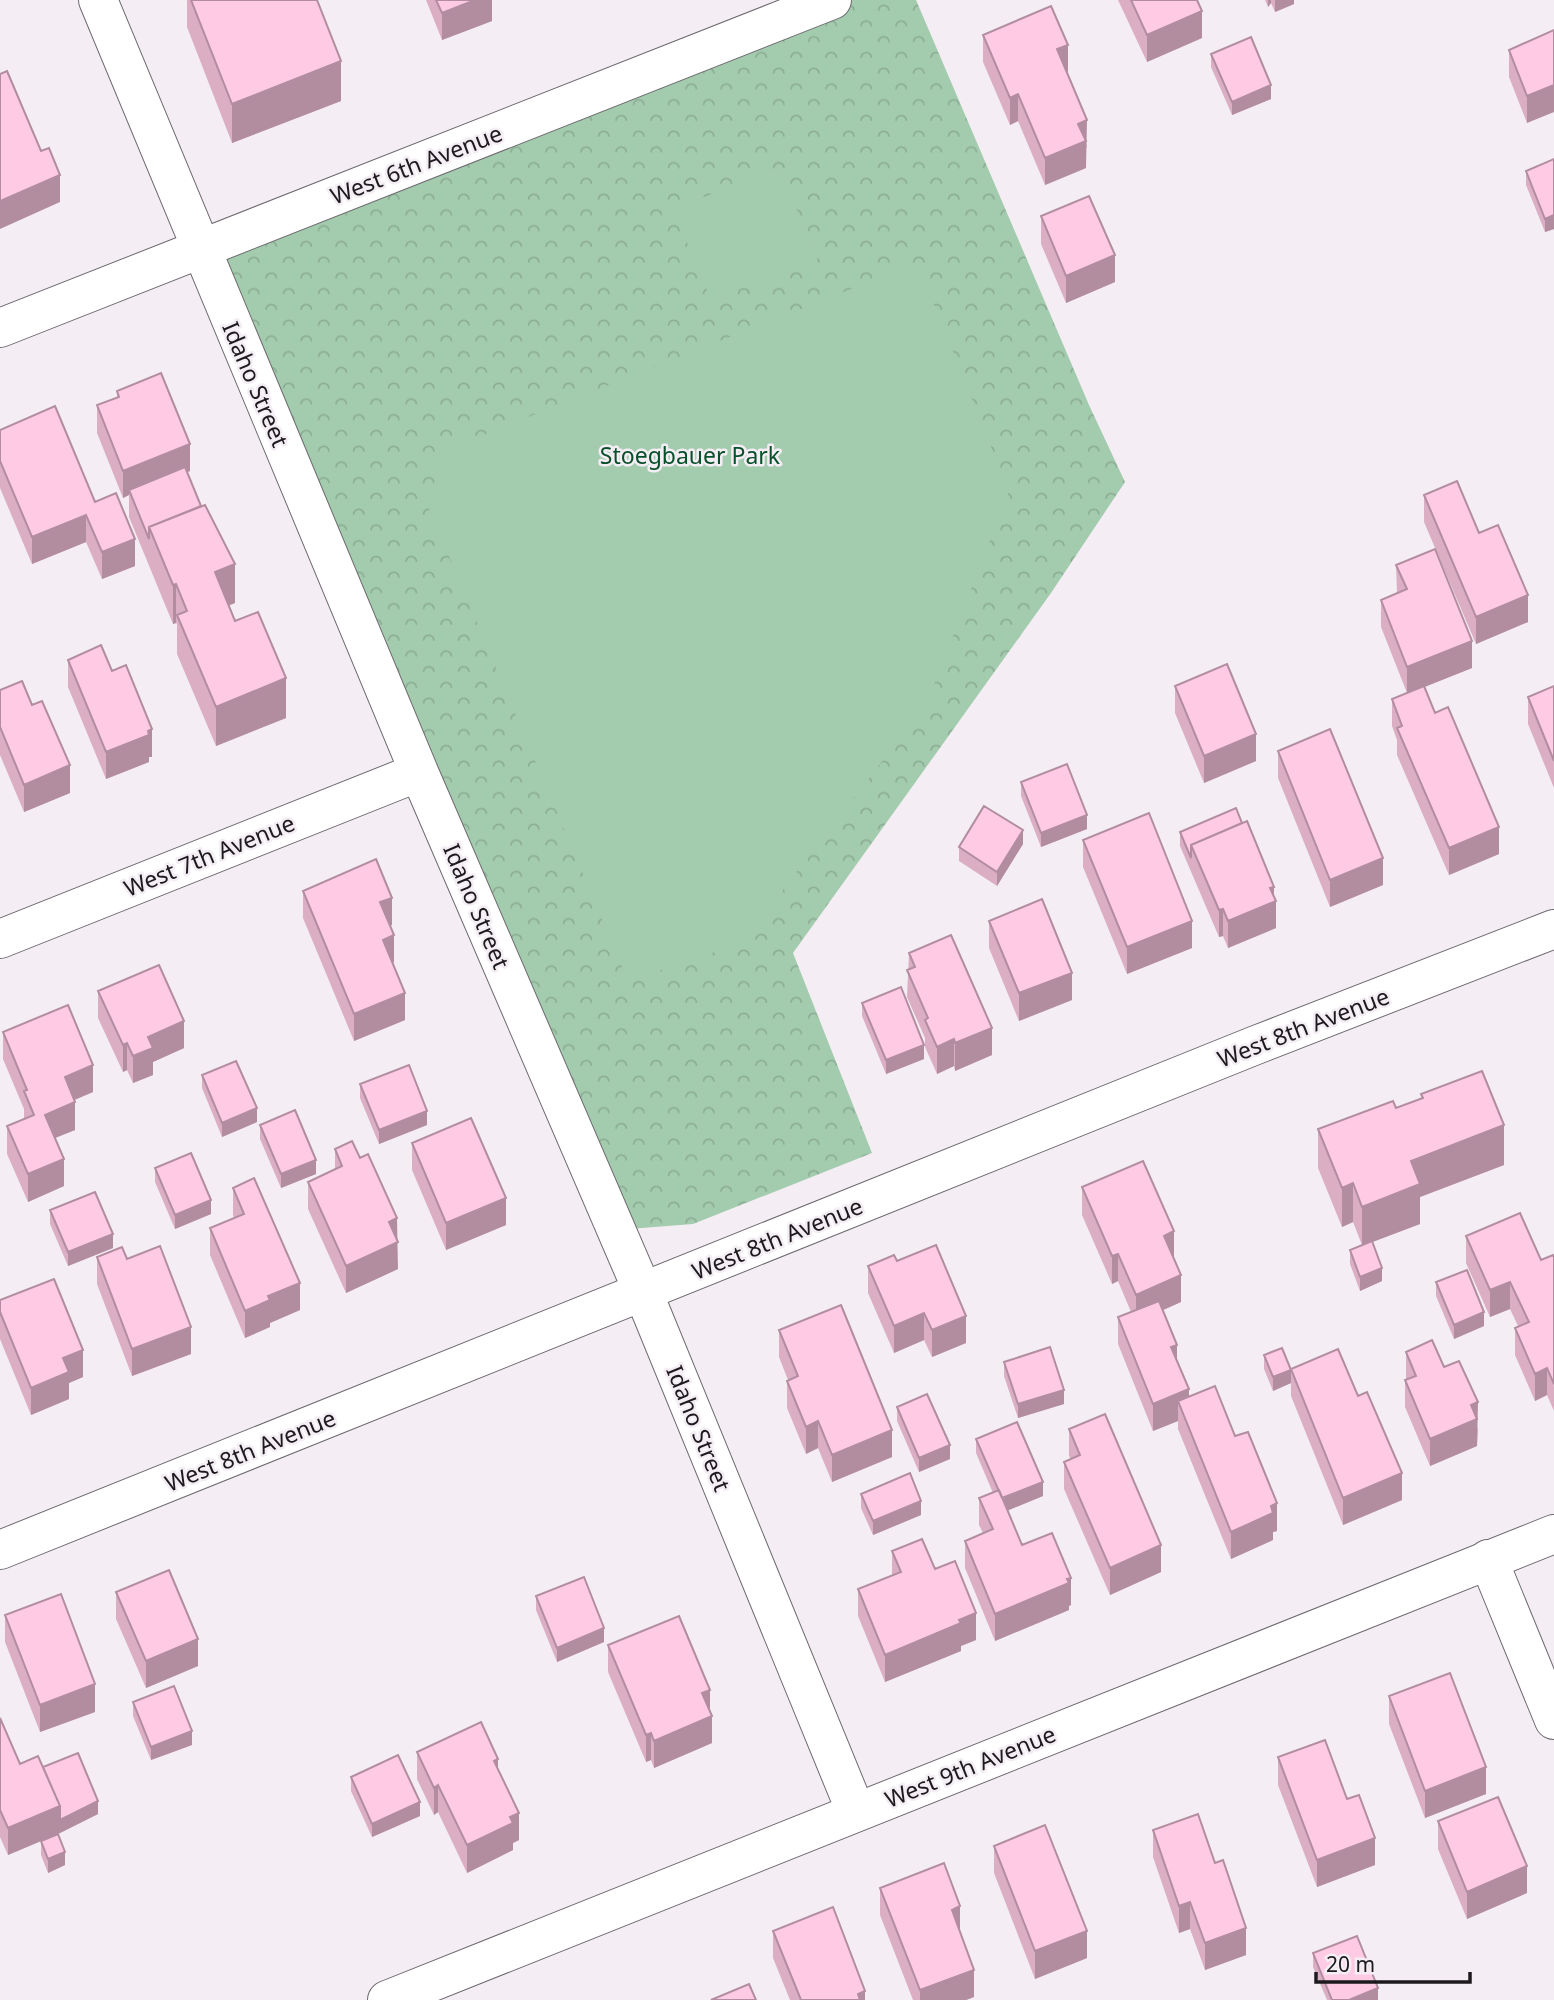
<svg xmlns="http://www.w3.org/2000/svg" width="1554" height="2000" viewBox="0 0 1554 2000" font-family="'Noto Sans',sans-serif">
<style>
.park{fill:url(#park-crowns)}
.garden{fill:#a3cbae}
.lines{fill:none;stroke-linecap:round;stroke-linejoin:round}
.minor-casing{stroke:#6e6a6f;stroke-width:40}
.major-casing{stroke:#6e6a6f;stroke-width:40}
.minor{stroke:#fff;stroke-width:38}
.major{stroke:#fff;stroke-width:38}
.wall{fill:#dbaec4}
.shaded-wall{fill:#b28da0}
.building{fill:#ffcae4;stroke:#b28da0;stroke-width:2}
.labels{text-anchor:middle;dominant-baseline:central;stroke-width:5;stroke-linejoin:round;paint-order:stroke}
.street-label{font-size:23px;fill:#1c1a1c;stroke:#f4eef4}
.park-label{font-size:23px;fill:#08502a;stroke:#f4eef4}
</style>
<defs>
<pattern id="park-crowns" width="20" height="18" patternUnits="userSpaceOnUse" patternTransform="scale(1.75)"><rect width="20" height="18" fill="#a3cbae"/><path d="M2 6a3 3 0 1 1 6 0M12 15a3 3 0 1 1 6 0" fill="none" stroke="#8cae95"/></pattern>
</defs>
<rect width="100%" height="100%" fill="#f4eef4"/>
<path class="park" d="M832 0H916L1089 405 1125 482 1051 593 793 953 872 1153 693 1224 616 1230 200 249Z"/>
<path class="garden" d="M779 168 818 259 711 300 673 209Z
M917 263 1009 491 927 703 742 943 628 981 427 504 445 450Z"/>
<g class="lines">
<defs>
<path id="minor" d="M98 0 419 772 643 1292 856 1812
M0 328 832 0
M0 939 419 772
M0 1550 1256 1045 1554 929
M1488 1559 1554 1720"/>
<path id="major" d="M387 2000 1554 1534"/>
</defs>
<use href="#minor" class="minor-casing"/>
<use href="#major" class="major-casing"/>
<use href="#minor" class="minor"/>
<use href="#major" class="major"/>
</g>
<path class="wall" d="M187 0H317L341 101 232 143 187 27Z
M426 0H492V21L442 40Z
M1118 0H1197L1202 38 1147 62Z
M1265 0H1294V4L1275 12 1271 3 1268 7Z
M1554 30 1527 123 1509 77V50Z
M983 35 1068 72H1067L1087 147 1086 148V168L1045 185 1018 121 1010 125 983 62Z
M1211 54 1271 99 1232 115 1211 67Z
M1554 159V229L1545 232 1526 185V171Z
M1041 216 1115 282 1066 303 1041 244Z
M117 391 190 471 187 472 235 603 229 605 235 621 286 718 216 746 177 654V624L176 623 173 624 129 517V495L123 498 97 433V405L117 398Z
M0 430 95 502 135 566 102 579 86 542 32 564 0 488Z
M1424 495 1479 533 1528 622 1476 644 1424 522Z
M1396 565 1472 668 1424 687 1499 854 1449 875 1397 755V740L1392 726V699L1407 693 1381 627V600L1397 593Z
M68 660 112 671 152 757H149V762L106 779 68 687Z
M1175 686 1256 761 1204 783 1175 713Z
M1554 686V788L1528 724V697Z
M0 690 70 793 24 812 0 755Z
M1278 751 1383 885 1330 907 1278 778Z
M1021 782 1087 829 1041 847 1021 796Z
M1180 832 1274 898 1276 928 1228 948 1223 936 1219 937 1180 846Z
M1083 840 1192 948 1127 974 1083 867Z
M1023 844 997 886 959 861V847Z
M303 891 392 925 390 926 394 962 392 963 405 1020 354 1041 303 918Z
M989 921 1072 1000 1019 1021 989 948Z
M909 953 992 1055 955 1071 954 1066 937 1074 925 1047V1038L907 997Z
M98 991 184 1048 153 1062V1075L133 1083 127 1070 123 1072 98 1018Z
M862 1003 924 1059 886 1074 862 1016Z
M3 1032 93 1092 74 1100 75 1130 55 1138 64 1186 28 1202 7 1154V1126L24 1119V1109L3 1059Z
M202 1075 257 1122 222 1137 202 1088Z
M360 1084 427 1125 379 1144 360 1098Z
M1421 1094 1504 1165 1420 1197V1224L1372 1242 1382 1281 1360 1291 1350 1264V1250L1362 1245 1353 1222 1342 1227 1318 1168V1129L1396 1108 1421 1098Z
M260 1125 316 1174 281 1188 260 1139Z
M412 1143 506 1225 446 1250 412 1170Z
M335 1149 398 1269 346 1293 308 1209V1182L335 1169Z
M155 1168 211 1214 175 1229 155 1182Z
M1082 1187 1174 1258 1181 1302 1163 1310 1177 1361 1189 1397 1235 1436 1277 1531 1273 1532V1540L1231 1559 1178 1429V1421L1153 1431 1118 1344V1317L1131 1312 1118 1281 1112 1284 1082 1215Z
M233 1188 300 1310 270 1323V1327L245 1338 210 1255V1228L234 1218 233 1215Z
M50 1210 113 1248 68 1266 50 1224Z
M1466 1236 1541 1260 1554 1257V1411L1547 1395 1535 1401 1515 1355V1328L1518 1326 1510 1309 1490 1317 1466 1263Z
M97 1257 127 1259 191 1354 132 1376 97 1284Z
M897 1261 966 1343 932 1357 924 1340 894 1353 868 1293V1266Z
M1436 1282 1484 1326 1454 1339 1436 1296Z
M0 1300 83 1377 69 1383V1399L31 1415 0 1339Z
M779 1330 892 1457 832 1482 818 1448 806 1454 787 1408V1381L788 1380 779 1357Z
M1406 1352 1444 1367 1478 1429 1477 1446 1430 1466 1405 1407V1380H1406Z
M1264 1355 1291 1383 1273 1391 1264 1369Z
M1004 1362 1064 1404 1018 1418 1004 1376Z
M1291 1369 1402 1500 1343 1525 1291 1396Z
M897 1407 950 1459 919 1472 897 1421Z
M1069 1429 1161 1572 1110 1595 1064 1489V1462L1071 1459 1069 1456Z
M976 1439 1043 1496 1007 1510 1022 1545 1071 1605 1069 1606V1610L995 1641 965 1568V1541L983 1533 979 1525V1498L993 1493 976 1453Z
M861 1494 921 1515 873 1535 861 1508Z
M892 1551 935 1569 976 1640 961 1646V1651L885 1682 858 1616V1589L892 1575Z
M116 1592 198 1666 146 1688 116 1619Z
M536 1596 604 1642 557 1662 536 1610Z
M5 1615 95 1712 40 1732 5 1642Z
M608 1645 712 1743 654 1768 651 1760 646 1762 608 1672Z
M1389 1696 1486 1794 1425 1818 1389 1724Z
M133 1702 192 1745 151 1760 133 1716Z
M0 1718 20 1764 43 1767 98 1814 60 1833 8 1855 0 1837Z
M417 1752 498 1770 519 1840 513 1843V1850L467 1873 438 1812 434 1815 417 1779Z
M1278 1757 1347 1799 1375 1865 1317 1887 1278 1785Z
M351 1777 420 1816 372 1837 351 1791Z
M1438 1821 1527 1893 1467 1919 1438 1849Z
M1153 1830 1246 1955 1205 1970 1190 1929 1179 1933 1153 1857Z
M41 1841 65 1865 48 1873 41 1855Z
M994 1846 1087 1958 1035 1979 994 1873Z
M880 1888 960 1932 974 1997 966 2000H913L880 1915Z
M773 1931 865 2000H790L773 1958Z
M1313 1953 1378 2000H1327L1313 1967Z"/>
<path class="shaded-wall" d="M475 0H492V21L442 40V13Z
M1268 0H1271V3L1268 7Z
M1275 0H1294V4L1275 12Z
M1202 11V38L1147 62V35Z
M1068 45V72L1057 76V49Z
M341 61V101L232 143V104Z
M1271 85V99L1232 115V102Z
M1554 85V112L1527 123V96Z
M1018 94V121L1010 125V98Z
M1087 120 1086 168 1045 185V158L1078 124Z
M60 175V202L0 229V201Z
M1554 215V229L1545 232V219Z
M1115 255V282L1066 303V276Z
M190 444V471L131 495 129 490V495L123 498V471Z
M86 515V542L32 564V537Z
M135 539V566L102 579V552Z
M235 564V603L215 611V572Z
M176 584V623L173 624V585Z
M1528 595V622L1476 644V617Z
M1472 641V668L1407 694V667Z
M286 678V718L216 746V707Z
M152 729V757H149V762L106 779V752Z
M1256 734V761L1204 783V756Z
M70 765V793L24 812V785Z
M1087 815V829L1041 847V833Z
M1499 827V854L1449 875V848Z
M1023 830V844L997 886V872Z
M1383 858V885L1330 907V880Z
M1274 887V902L1276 901V928L1228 948V921L1270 888Z
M392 898V925L380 929V902Z
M1223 909V936L1219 937V910Z
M1192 921V948L1127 974V947Z
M394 935V962L383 967V940Z
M1072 973V1000L1019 1021V993Z
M405 993V1020L354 1041V1014Z
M184 1021V1048L153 1062V1075L133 1083V1056L148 1037Z
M992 1028V1055L955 1071V1043Z
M954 1039V1066L937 1074V1047Z
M127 1043V1070L123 1072V1045Z
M924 1045V1059L886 1074V1060Z
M93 1065V1092L65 1104V1077Z
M75 1102V1130L45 1142V1115Z
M257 1108V1122L222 1137V1123Z
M427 1111V1125L379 1144V1130Z
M1504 1125V1165L1420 1197V1224L1362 1246V1207L1411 1161Z
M64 1159V1186L28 1202V1174Z
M316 1160V1174L281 1188V1174Z
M1353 1183V1222L1342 1227V1188Z
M506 1198V1225L446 1250V1223Z
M211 1200V1214L175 1229V1215Z
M397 1218 398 1269 346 1293V1266L389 1222Z
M1174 1231V1258L1164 1236Z
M113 1234V1248L68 1266V1252Z
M1118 1254V1281L1112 1284V1256Z
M1382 1268V1281L1360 1291V1277Z
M1181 1275V1302L1136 1322V1295Z
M1510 1282V1309L1490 1317V1290Z
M300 1283V1310L270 1323V1327L245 1338V1311L268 1296Z
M1484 1312V1326L1454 1339V1325Z
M924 1313V1340L894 1353V1326Z
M966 1316V1343L932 1357V1330Z
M191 1327V1354L132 1376V1349Z
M1177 1345V1372L1171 1347Z
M83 1350V1377L69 1383V1399L31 1415V1388L63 1358Z
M1547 1368V1395L1535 1401V1374Z
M1291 1370V1383L1273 1391V1377Z
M1189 1389V1416L1178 1401V1421L1153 1431V1404Z
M1064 1390V1404L1018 1418V1404Z
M1478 1402 1477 1446 1430 1466V1439L1471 1405Z
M818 1421V1448L806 1454V1427Z
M892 1430V1457L832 1482V1455Z
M950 1445V1459L919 1472V1458Z
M1402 1473V1500L1343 1525V1498Z
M1043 1482V1496L1002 1513V1499Z
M921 1501V1515L873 1535V1521Z
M1277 1503V1531L1273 1532V1540L1231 1559V1532L1271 1506Z
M1161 1545V1572L1110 1595V1568Z
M1071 1578V1605L1069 1606V1610L995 1641V1614Z
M976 1613V1640L961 1646V1651L885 1682V1655L959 1620Z
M604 1628V1642L557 1662V1648Z
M198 1639V1666L146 1688V1661Z
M95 1684V1712L40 1732V1705Z
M710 1690V1717L712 1716V1743L654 1768V1741L702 1693Z
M192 1731V1745L151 1760V1747Z
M651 1733V1760L646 1762V1735Z
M498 1759V1786L494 1761Z
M1486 1767V1794L1425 1818V1791Z
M438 1785V1812L434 1815V1788Z
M98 1801V1814L60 1833 8 1855V1828L60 1806Z
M420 1802V1816L372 1837V1824Z
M519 1813V1840L513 1843V1850L467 1873V1845L510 1817Z
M1375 1838V1865L1317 1887V1860Z
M65 1852V1865L48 1873V1859Z
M1527 1866V1893L1467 1919V1892Z
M1190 1902V1929L1179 1933V1906Z
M960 1906V1933L952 1910Z
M1246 1928V1955L1205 1970V1943Z
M1087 1931V1958L1035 1979V1951Z
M974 1970V1997L966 2000H920V1990Z
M1378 1988V2000H1349Z
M865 1991V2000H858V1994Z"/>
<path class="building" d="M191 0H317L341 61 232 104Z
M436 0H475L442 13Z
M1131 0H1197L1202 11 1147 35Z
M1051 6 1068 45 1057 49 1087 120 1078 124 1086 141 1045 158 1018 94 1010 98 983 35Z
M1554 30V85L1527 96 1509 50Z
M1251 37 1271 85 1232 102 1211 54Z
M7 71 41 151 49 148 60 175 0 201V74Z
M1554 159V215L1545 219 1526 171Z
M1089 196 1115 255 1066 276 1041 216Z
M161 373 190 444 123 471 97 405 119 397 117 391Z
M55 406 95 502 116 493 135 539 102 552 86 515 32 537 0 461V430Z
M185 467 201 506 149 527V539L129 490Z
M1457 481 1479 533 1498 525 1528 595 1476 617 1424 495Z
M205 505 235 564 215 572 235 621 258 612 286 678 216 707 177 615 187 611 176 584 173 585 149 527Z
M1435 549 1472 641 1407 667 1381 600 1407 589 1396 565Z
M101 645 112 671 126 665 152 729 148 731 149 735 106 752 68 660Z
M1227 664 1256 734 1204 756 1175 686Z
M22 681 32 705 42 701 70 765 24 785 0 727V690Z
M1424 686 1435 713 1448 707 1499 827 1449 848 1397 728 1402 726 1392 699Z
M1554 686V761L1528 697Z
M1330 729 1383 858 1330 880 1278 751Z
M1067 764 1087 815 1041 833 1021 782Z
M984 806 1023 830 997 872 959 847Z
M1236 808 1242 823 1191 845V858L1180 832Z
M1149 813 1192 921 1127 947 1083 840Z
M1247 821 1274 887 1270 888 1276 901 1228 921 1223 909 1219 910 1191 845Z
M376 859 392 898 380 902 394 935 383 940 405 993 354 1014 303 891Z
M1042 899 1072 973 1019 993 989 921Z
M951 935 992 1028 955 1043 954 1039 937 1047 925 1020 928 1018 907 970 915 967 909 953Z
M159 965 184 1021 148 1037 153 1048 133 1056 127 1043 123 1045 98 991Z
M901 987 924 1045 886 1060 862 1003Z
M68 1005 93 1065 65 1077 75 1102 45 1115 64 1159 28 1174 7 1126 34 1115 24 1091 27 1090 3 1032Z
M236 1061 257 1108 222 1123 202 1075Z
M409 1065 427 1111 379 1130 360 1084Z
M1482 1071 1504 1125 1411 1161 1420 1184 1362 1207 1353 1183 1342 1188 1318 1129 1393 1101 1396 1108 1423 1098 1421 1094Z
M295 1110 316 1160 281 1174 260 1125Z
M471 1118 506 1198 446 1223 412 1143Z
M352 1141 360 1158 368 1154 397 1218 389 1222 398 1242 346 1266 308 1182 342 1166 335 1149Z
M191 1153 211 1200 175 1215 155 1168Z
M1143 1161 1174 1231 1164 1236 1181 1275 1136 1295 1118 1254 1112 1256 1082 1187Z
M254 1178 300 1283 268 1296 270 1300 245 1311 210 1228 244 1214 233 1188Z
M95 1192 113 1234 68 1252 50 1210Z
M1520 1213 1541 1260 1553 1255 1554 1257V1384L1547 1368 1535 1374 1515 1328 1529 1322 1510 1282 1490 1290 1466 1236Z
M1372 1241 1382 1268 1360 1277 1350 1250Z
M936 1245 966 1316 932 1330 924 1313 894 1326 868 1266 894 1255 897 1261Z
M160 1246 191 1327 132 1349 97 1257 122 1247 127 1259Z
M1467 1270 1484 1312 1454 1325 1436 1282Z
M54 1279 83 1350 63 1358 69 1372 31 1388 0 1312V1300Z
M1159 1301 1177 1345 1171 1347 1189 1389 1153 1404 1118 1317Z
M841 1305 892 1430 832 1455 818 1421 806 1427 787 1381 798 1376 779 1330Z
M1432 1340 1444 1367 1459 1361 1478 1402 1471 1405 1477 1419 1430 1439 1405 1380 1416 1376 1406 1352Z
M1050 1347 1064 1390 1018 1404 1004 1362Z
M1282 1348 1291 1370 1273 1377 1264 1355Z
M1338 1349 1358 1396 1367 1392 1402 1473 1343 1498 1291 1369Z
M1215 1386 1235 1436 1248 1432 1277 1503 1271 1506 1273 1513 1231 1532 1178 1401Z
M927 1394 950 1445 919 1458 897 1407Z
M1105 1414 1161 1545 1110 1568 1064 1462 1080 1455 1069 1429Z
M1017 1422 1043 1482 1002 1498 976 1439Z
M910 1473 921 1501 873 1521 861 1494Z
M999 1490 1022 1545 1052 1533 1071 1578 1067 1579 1069 1583 995 1614 965 1541 993 1529 979 1498Z
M922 1539 935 1569 955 1561 976 1613 959 1620 961 1623 885 1655 858 1589 901 1572 892 1551Z
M169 1570 198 1639 146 1661 116 1592Z
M584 1577 604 1628 557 1648 536 1596Z
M61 1594 95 1684 40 1705 5 1615Z
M679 1616 710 1690 702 1693 712 1716 654 1741 651 1733 646 1735 608 1645Z
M1450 1673 1486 1767 1425 1791 1389 1696Z
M174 1686 192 1731 151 1747 133 1702Z
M0 1718 20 1764 38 1756 60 1806 8 1828 0 1810Z
M481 1722 498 1759 494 1761 519 1813 510 1817 513 1823 467 1845 438 1785 434 1788 417 1752Z
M1325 1740 1347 1799 1359 1795 1375 1838 1317 1860 1278 1757Z
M78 1753 98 1801 60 1820V1806L43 1767Z
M398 1755 420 1802 372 1824 351 1777Z
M1498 1797 1527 1866 1467 1892 1438 1821Z
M1198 1814 1215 1863 1223 1860 1246 1928 1205 1943 1190 1902 1179 1906 1153 1830Z
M1045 1825 1087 1931 1035 1951 994 1846Z
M58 1834 65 1852 48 1859 41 1841Z
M944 1863 960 1906 952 1910 974 1970 920 1990 880 1888Z
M833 1907 865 1991 858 1994 860 2000H801L773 1931Z
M1357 1936 1378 1988 1349 2000H1332L1313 1953Z
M749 1984 756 2000H711Z"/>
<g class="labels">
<g class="street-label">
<text transform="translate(416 164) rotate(-21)">West 6th Avenue</text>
<text transform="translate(256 384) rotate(67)">Idaho Street</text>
<text transform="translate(209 855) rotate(-22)">West 7th Avenue</text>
<text transform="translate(477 906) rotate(67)">Idaho Street</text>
<text transform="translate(1303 1027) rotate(-21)">West 8th Avenue</text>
<text transform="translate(777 1238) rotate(-22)">West 8th Avenue</text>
<text transform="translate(699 1428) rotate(68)">Idaho Street</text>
<text transform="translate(250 1450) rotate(-22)">West 8th Avenue</text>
<text transform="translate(970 1766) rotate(-22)">West 9th Avenue</text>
</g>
<g class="park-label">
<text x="690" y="455">Stoegbauer Park</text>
</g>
</g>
<path d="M1316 1972v10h154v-10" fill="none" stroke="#1c1a1c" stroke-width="3.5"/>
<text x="1326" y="1972" font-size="21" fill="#1c1a1c" stroke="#f4eef4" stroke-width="5" paint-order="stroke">20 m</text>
</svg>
